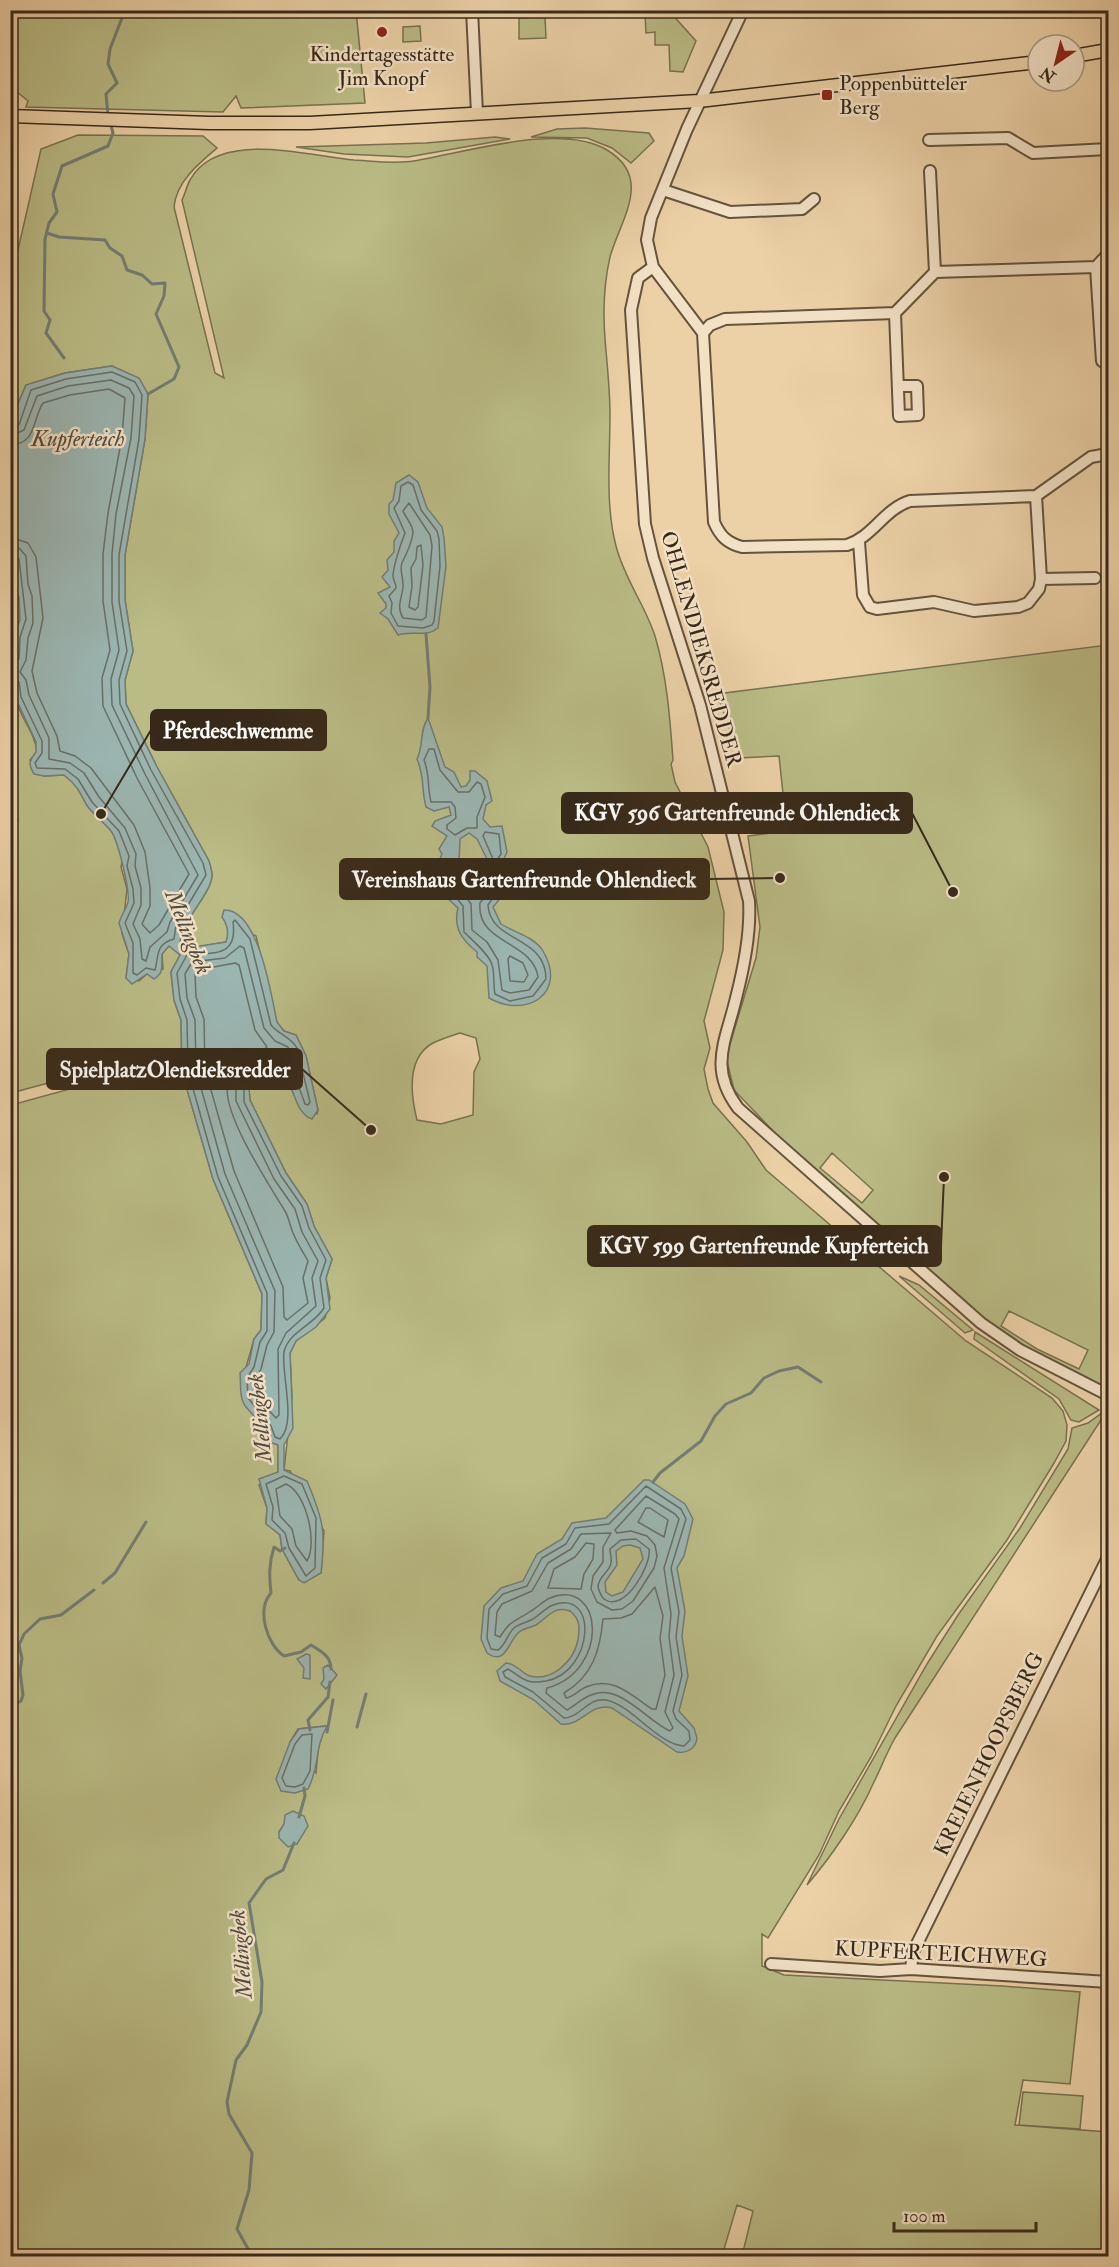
<svg xmlns="http://www.w3.org/2000/svg" width="1119" height="2267" viewBox="0 0 1119 2267" font-family="'IM FELL Double Pica',serif">
<style>
.green{fill:#babb85;stroke:#787250;stroke-width:1.5;fill-rule:evenodd}
.water{fill:#9bb5b1;stroke:#737d75;stroke-width:1.5;fill-rule:evenodd}
.lines{fill:none;stroke-linecap:round;stroke-linejoin:round}
.shore{stroke:#696f66;stroke-width:1.5}
.stream{stroke:#737d75;stroke-width:3}
.minor-casing{stroke:#64533d;stroke-width:14}
.major-casing{stroke:#37291a;stroke-width:15}
.minor{stroke:#f3e1c6;stroke-width:10}
.major{stroke:#ecd1a7;stroke-width:12}
.poi-dot{fill:#8f2418;stroke:#f3e1c6;stroke-width:2}
.labels{text-anchor:middle;dominant-baseline:central;stroke-width:5;stroke-linejoin:round;paint-order:stroke}
.poi-label{font-size:21px;fill:#37291a;stroke:#f3e1c6}
.street-label{font-size:21px;fill:#37291a;stroke:#f3e1c6}
.water-label{font-size:22px;font-style:italic;fill:#504c40;stroke:#f3e1c6}
.leader{fill:none;stroke:#37291a;stroke-width:2}
.callout-dot{fill:#37291a;stroke:#f3e1c6;stroke-width:2}
.callout{fill:#37291a;stroke:#37291a;stroke-width:2}
.callout-label{font-size:22px;text-anchor:middle;font-weight:bold;fill:#fff}
</style>
<rect width="100%" height="100%" fill="#ecd1a7"/>
<filter id="stains"><feTurbulence type="fractalNoise" baseFrequency=".00333" numOctaves="4"/><feColorMatrix values="0 0 0 0 .2 0 0 0 0 .09 0 0 0 0 .02 0 0 0 .5 -.17"/></filter>
<radialGradient id="worn" r=".72"><stop offset=".6" stop-color="#630" stop-opacity="0"/><stop offset="1" stop-color="#630" stop-opacity=".3"/></radialGradient>
<path class="green" d="M356 10 365 103 241 108 236 96 223 112 26 107 28 101 11 87V24L18 11Z
M670 12 696 41 683 72 670 71 669 45H655V32L646 33 645 14Z
M545 17 546 38 519 39V18Z
M420 26 421 41 403 42V27Z
M585 128 649 133 654 141 631 163 612 148 587 138 531 137 557 129Z
M78 135 203 136 217 148C199 163 176 182 174 207L215 373 224 378 182 200C185 194 187 185 190 180 218 129 307 156 354 160 373 161 395 164 414 161 464 153 560 122 607 150 654 178 620 220 610 257 604 283 603 313 605 339 607 364 610 389 610 415 610 458 605 504 616 546 624 578 645 605 655 636 667 676 670 719 673 760L671 764 675 782 708 847 724 912 723 950 704 1021 710 1048 704 1069 708 1089 713 1103 747 1142 766 1170 966 1341 1052 1398 1063 1411 1067 1425 1066 1441 1054 1463 1007 1540 937 1636 896 1706 871 1757 839 1811 819 1855 768 1938 762 1934V1966L784 1975 1002 1986 1080 1992 1070 2084 1023 2080 1015 2125 1108 2132V2256H742L753 2211 737 2205 722 2256H11V1105L92 1083 93 1071 11 1093 10 825 16 827 18 820 10 816V285L41 149ZM112 366 148 394 145 439 125 555V600L133 651 125 680 126 704 157 767 209 861C210 865 212 871 212 875 212 893 183 918 180 942L187 949 226 942 229 936 227 923 256 936 277 1023 284 1031 296 1035 306 1056 318 1110 317 1114 294 1095 285 1074 268 1071 249 1089 250 1100 286 1173 307 1204 314 1226 332 1259 326 1278 330 1298 325 1318 296 1341 290 1353 292 1397 284 1470 290 1471 324 1531 321 1573 299 1580 282 1549 280 1535 266 1523 267 1508 259 1485 278 1472V1445L270 1442 266 1430 251 1410 245 1371 254 1339 261 1330 262 1294 213 1179 182 1072 181 1020 174 1000 171 972 180 955 169 945 162 954 163 969 147 974 139 981 126 978 129 954 122 934 127 889 121 867 123 858 114 834 87 805 75 784 64 775 44 776 30 760 37 752C35 732 20 718 16 699 11 681 14 637 20 620L15 411 26 385 65 373ZM460 1033 476 1038 480 1059 474 1072 473 1115 441 1124 417 1120C411 1096 406 1058 433 1043 441 1039 451 1036 460 1033ZM326 1726 319 1740 316 1773 290 1742 298 1729ZM284 1824 301 1835 297 1844 279 1832Z
M495 137 510 139 408 157 344 154 296 147 426 143Z
M1108 645V1391L1015 1343 979 1315 778 1136 734 1090 726 1057 756 958 760 927 748 836 787 831 779 756 740 758 717 694ZM832 1153 873 1190 862 1203 820 1168ZM1009 1311 1088 1350 1079 1369 1037 1349 1001 1326Z
M899 1276 919 1285 973 1330 965 1333Z
M975 1332 1099 1410 1079 1422 1071 1420 1059 1399 974 1339Z
M1102 1413 1101 1420 895 1738C886 1754 881 1768 873 1784 858 1818 831 1857 807 1885L839 1819 927 1664 958 1615 1020 1528 1068 1449 1072 1428 1088 1423Z
M1023 2092 1083 2096 1080 2129 1019 2125Z"/>
<path class="water" d="M112 366 139 378 148 394 145 439 125 555V600L133 651 125 680 126 704 157 767 209 861C210 865 212 871 212 875 212 893 183 918 180 942L187 948 226 942C229 933 228 925 222 917L224 910C259 909 271 995 277 1022L284 1031 296 1035 306 1056 318 1110 312 1119C295 1113 294 1087 285 1074L268 1072 249 1089 250 1100 286 1173 307 1204 314 1226 332 1259 326 1278 330 1309 316 1327 296 1341 290 1353 293 1428 284 1445V1470L307 1481C323 1519 326 1531 321 1573L304 1583 299 1580 282 1549 280 1535 266 1524 267 1508 259 1479 278 1472V1445L270 1442C265 1426 256 1419 246 1407 239 1399 241 1384 240 1373L249 1364 254 1339 261 1330 262 1294 213 1179 182 1072 181 1020 174 1000 171 972 180 955 169 946 162 954C161 966 165 972 154 979L147 974 132 984 126 978 129 954 119 923C121 916 126 909 128 902 130 891 118 840 111 831 104 822 92 814 86 804 80 792 76 784 64 775L44 776 34 774C28 764 29 761 36 752V742L16 699 13 679 14 635 20 620 19 597 15 588 12 433 15 411 26 385 65 373Z
M409 475 418 482 427 508 442 527 444 538 446 566 438 628C426 638 412 630 398 635L388 619 380 613 386 608V604L378 593 390 587 382 577 388 570 387 560 394 552V541L399 533 389 514V504L393 500 396 483Z
M428 718 445 767 454 772 461 787 466 786 470 780V771H475L487 781 492 801 486 805 483 819 490 827 502 826 507 852 498 872 502 896 493 907 501 924C513 932 535 937 543 951 568 994 526 1019 489 998L487 966 477 957V952C462 940 453 928 458 908L445 896 452 890V884L444 882 448 878 447 868 439 861 442 854 439 849 447 836 432 826 435 821 451 815 449 807 434 811 426 807C421 788 425 778 417 759 424 745 419 731 428 718ZM469 833 477 839 487 859 485 864 472 869 459 862 460 839Z
M644 1480H649L685 1504 693 1519 684 1556 677 1568 685 1611 682 1636 688 1676 679 1711 694 1728 697 1738C696 1748 687 1754 677 1752L612 1708C590 1702 581 1727 561 1724L534 1700 500 1681 497 1671 506 1663C516 1663 521 1673 530 1676 553 1682 574 1660 578 1640 580 1627 580 1619 570 1611 554 1605 547 1618 536 1625 530 1628 522 1629 518 1633 508 1643 505 1666 487 1653L481 1639 484 1606 501 1588 523 1581 537 1554 562 1539 572 1523 606 1518ZM630 1545 640 1548 643 1559 623 1592 612 1596 606 1592 605 1582 617 1565 616 1551 623 1546Z
M306 1654 310 1655V1679L303 1678 304 1668 297 1659Z
M328 1665 337 1675 326 1689 321 1684 324 1679 323 1668Z
M327 1726C314 1749 320 1766 308 1789L295 1793 281 1791 276 1779 290 1742 299 1729Z
M293 1811 304 1816 308 1826 297 1844 288 1847 279 1838V1832L284 1824 285 1815Z"/>
<g class="lines">
<path class="shore" d="M10 428 19 425 31 390 66 379 112 372 135 382 142 395 139 439 119 555V601L127 651 119 680 120 704 151 770 203 863 206 875 176 925 174 939C155 944 159 956 155 970L146 968 137 975 133 973V943L125 923 134 903 133 889 127 866 129 856 119 831 92 802 78 779 65 769 37 768 35 763 42 753V741L21 697 19 682 10 678
M10 436 24 430 37 396 68 386 111 380 129 388 134 396 131 438 116 514 112 554V602L119 650 111 679 112 705 145 774 198 875 170 922 167 932 150 947 146 961 142 959 140 939 133 924 141 905V888L135 866 136 854 125 828 99 797 84 773 70 763 49 759V738L29 695 26 680 20 672 26 660 28 638 33 623 32 596 28 584 26 556 19 548 10 546
M10 445C37 444 32 420 43 403L70 395 109 389 125 398 122 437 108 513 103 554V601L110 650 102 678 103 706 137 778 189 874 159 925 150 933 142 924 150 906V888L145 852 134 825 91 768 75 756 60 751 57 736 37 693 32 671 43 618 36 557 28 543 10 537
M408 482 413 485 421 510 437 531 439 539 440 566 434 621 432 625 423 628 398 626 391 613 392 603 389 596 396 588C396 582 392 579 393 574 395 560 400 546 405 533L394 508 399 501 401 486Z
M409 503 430 535 432 546 426 617 422 620 403 618C396 607 402 598 403 587 404 579 399 571 402 563 406 555 412 541 413 533 413 524 406 519 403 511Z
M421 545 423 565 418 607 415 610 409 607 412 586 411 568 416 559 417 547Z
M10 554 19 559 26 619 20 637 19 659 10 664
M429 749H434L440 770 458 792H469L477 782 481 784 485 797 477 817V828H467L455 835 447 829V825L456 818 455 807 451 802H431C427 786 430 775 424 760Z
M485 832 499 834 501 854 497 860 493 859 483 836Z
M457 868 471 875 489 868 492 870 495 895 488 905C490 943 546 935 546 979L533 996 510 1001 495 994C493 985 495 974 492 965 490 955 472 940 464 932L463 906 455 896 458 884 453 871Z
M482 879 488 892 480 903C476 944 533 941 538 977L529 990 510 993 502 990 498 960 487 942 472 930 471 904 464 894 466 884Z
M235 920 250 939 271 1025C279 1035 291 1037 297 1048L310 1102 308 1105 305 1104 296 1079 289 1070 268 1066 252 1076 244 1085V1102L281 1176 302 1206 309 1228 326 1260 320 1278 324 1308C314 1325 288 1332 284 1352 281 1374 297 1423 280 1439L275 1437 271 1426 248 1398 247 1378 254 1367 260 1342 267 1331V1293L218 1177 188 1071 187 1020 180 999 177 973 187 955C213 952 238 958 233 922Z
M240 946 244 948 264 1028 275 1041 288 1047 292 1058 289 1061 265 1058 247 1070 236 1085V1101L274 1179 295 1209 302 1232 318 1261 312 1278 316 1306 286 1333 278 1349 279 1415 276 1418 256 1397 254 1382 261 1369 267 1345 274 1332 275 1291 225 1174 196 1070 195 1020 187 998 185 974 192 962 225 958Z
M510 956 523 963 528 975 524 982 510 981 508 959Z
M235 963 239 965 255 1030 267 1047C254 1058 233 1063 228 1083 220 1111 270 1186 285 1211 289 1218 290 1226 293 1233 297 1243 303 1252 308 1261L303 1278 308 1303 287 1320 284 1317 283 1287 234 1171 205 1069 204 1019 196 997 195 974 198 970Z
M284 1476 302 1484 316 1518 315 1568 306 1576 289 1548 285 1533 272 1520 273 1507 266 1484Z
M286 1484C306 1492 318 1543 307 1561L296 1546 292 1529 280 1516 276 1489Z
M646 1486 681 1509 686 1519 671 1568 679 1612 676 1637 682 1675 673 1711 676 1719 689 1731 690 1740 684 1746C658 1745 632 1705 606 1700 588 1697 580 1718 564 1718L533 1692 505 1677 503 1672 508 1669C515 1673 521 1679 528 1681 533 1683 540 1682 546 1681 594 1672 599 1588 553 1605 545 1608 539 1616 531 1620 525 1623 519 1624 514 1628 507 1634 506 1645 498 1650L491 1649 487 1638 489 1609 503 1594 527 1586 542 1558 566 1544 575 1528 609 1524Z
M646 1496 675 1514 679 1519 664 1568 671 1614 669 1637 674 1675 665 1712 673 1728 670 1731C647 1721 619 1682 591 1695 582 1698 575 1706 567 1710L546 1693 547 1688C610 1671 604 1577 550 1598 543 1601 538 1607 531 1611 515 1622 511 1619 500 1637L495 1635 497 1612 502 1604 532 1591 548 1563 571 1549 581 1534 611 1533 603 1547V1562L593 1576 591 1589 597 1602 612 1610 622 1609 633 1601 654 1568 657 1556 655 1545 647 1536 631 1531 617 1533 615 1530Z
M646 1508H650L668 1520 664 1537 638 1522Z
M636 1539 649 1549C652 1565 624 1614 604 1599 601 1596 599 1591 598 1587 598 1576 610 1572 611 1563 612 1558 610 1554 610 1549L621 1540Z
M586 1543 594 1544 593 1559 584 1574 581 1589 548 1588 554 1569 575 1557Z
M655 1587 663 1616 660 1638 665 1675 656 1709H652C632 1696 613 1675 586 1687 579 1690 573 1697 566 1698L564 1693C593 1676 600 1650 603 1619L621 1618 632 1614Z
M312 1734 310 1771 303 1784 295 1787 286 1786 282 1778 295 1744 302 1735Z"/>
<path class="stream" d="M108 115 106 94 117 83 108 64 110 49 125 10
M47 233 59 237 105 240 110 248 122 256 127 270 142 275 152 284 165 283 164 296 156 314 179 367 174 379 148 394
M64 358 46 333 50 320 44 311 45 239 49 223 57 212 53 194 62 166 108 146 113 133 110 122
M426 634 430 687 428 718
M653 1482 660 1473 701 1441 715 1416 726 1404 751 1393 764 1378 779 1371 798 1367 821 1382
M285 1548 280 1551 274 1547C269 1563 269 1576 271 1593 256 1610 267 1645 284 1656L301 1652 311 1645C321 1651 331 1656 331 1669
M103 1583 115 1573 146 1522
M10 1706 21 1701 23 1695 20 1671 22 1658 19 1645 24 1634 40 1619 61 1615 94 1590
M357 1727 366 1694
M310 1730 308 1720 328 1697 330 1682
M327 1732 333 1700
M299 1817 305 1796 304 1788
M252 2256 237 2229 249 2190 252 2153 229 2114 227 2102 236 2060 247 2045 261 2012 262 1982 249 1903 266 1879 283 1870 294 1843"/>
<defs>
<path id="minor" d="M472 10 477 113
M743 10 687 129 651 218 647 240 653 267 703 333 714 522C720 536 727 543 742 547L847 545C873 537 884 509 910 501L1036 496 1091 457 1108 454
M929 140 1008 138 1033 153 1108 149
M930 171 935 272
M663 190 730 212 802 209 814 199
M653 267 638 278 631 310 645 524 653 558 700 705 749 901C751 932 744 967 736 998 726 1041 708 1068 738 1108L981 1323 1020 1350 1108 1395
M1096 267 1102 361 1108 365
M895 313 899 416 918 415 917 386H898
M703 333 710 325 725 319 895 313 935 272 1096 267 1108 254
M859 542 863 595 870 607 877 609 934 602 974 611 1018 607 1028 603 1039 589 1041 579 1036 496
M1041 579 1095 578
M771 1964 880 1971 911 1969 1108 1982
M911 1969 913 1952 1108 1557"/>
<path id="major" d="M1074 56 1108 50
M10 116 209 123H310L699 101 1038 62"/>
</defs>
<use href="#minor" class="minor-casing"/>
<use href="#major" class="major-casing"/>
<use href="#minor" class="minor"/>
<use href="#major" class="major"/>
</g>
<g class="poi-dot">
<circle cx="382" cy="32" r="6"/>
<rect x="821" y="89" width="12" height="12" rx="3"/>
</g>
<g class="labels">
<g class="poi-label">
<text x="382" y="54">Kindertagesstätte<tspan x="382" dy="24">Jim Knopf</tspan></text>
<text x="839" y="83" text-anchor="start">Poppenbütteler<tspan x="839" dy="24">Berg</tspan></text>
</g>
<g class="street-label">
<text transform="translate(701 649) rotate(74)">OHLENDIEKSREDDER</text>
<text transform="translate(989 1754) rotate(-64)">KREIENHOOPSBERG</text>
<text transform="translate(941 1954) rotate(3)">KUPFERTEICHWEG</text>
</g>
<g class="water-label">
<text x="78" y="439">Kupferteich</text>
<text transform="translate(188 932) rotate(68)">Mellingbek</text>
<text transform="translate(260 1418) rotate(-96)">Mellingbek</text>
<text transform="translate(241 1954) rotate(-95)">Mellingbek</text>
</g>
</g>
<path class="leader" d="M101 814L151 730M953 892L912 813M780 878L709 879M371 1130L302 1069M944 1177L941 1246"/>
<g class="callout-dot">
<circle cx="101" cy="814" r="6"/>
<circle cx="953" cy="892" r="6"/>
<circle cx="780" cy="878" r="6"/>
<circle cx="371" cy="1130" r="6"/>
<circle cx="944" cy="1177" r="6"/>
</g>
<g class="callout">
<rect x="151" y="710" width="175" height="40" rx="6"/>
<rect x="562" y="793" width="350" height="40" rx="6"/>
<rect x="340" y="859" width="369" height="40" rx="6"/>
<rect x="47" y="1049" width="255" height="40" rx="6"/>
<rect x="588" y="1226" width="353" height="40" rx="6"/>
</g>
<g class="callout-label">
<text x="238" y="738">Pferdeschwemme</text>
<text x="737" y="820">KGV 596 Gartenfreunde Ohlendieck</text>
<text x="524" y="887">Vereinshaus Gartenfreunde Ohlendieck</text>
<text x="175" y="1077">SpielplatzOlendieksredder</text>
<text x="764" y="1253">KGV 599 Gartenfreunde Kupferteich</text>
</g>
<rect width="1119" height="2267" fill="none" stroke="#ecd1a7" stroke-width="36"/>
<rect x="12" y="12" width="1095" height="2243" fill="none" stroke="#37291a" stroke-width="3"/>
<rect x="18" y="18" width="1083" height="2231" fill="none" stroke="#37291a" stroke-width="1.5"/>
<g transform="translate(1056 63) rotate(215)"><circle r="28" fill="#f3e1c6" stroke="#a89781" stroke-width="1.5"/>
<path d="M0-4.5L10 22L0 15L-10 22Z" fill="#8f2418"/>
<text y="-9" font-size="16" font-weight="bold" text-anchor="middle" fill="#37291a">N</text>
</g>
<path d="M894 2222v9h142v-9" fill="none" stroke="#37291a" stroke-width="3"/>
<text x="903" y="2222" font-size="18" fill="#37291a" stroke="#f3e1c6" stroke-width="4.5" paint-order="stroke">100 m</text>
<rect width="100%" height="100%" filter="url(#stains)"/>
<rect width="100%" height="100%" fill="url(#worn)"/>
</svg>
